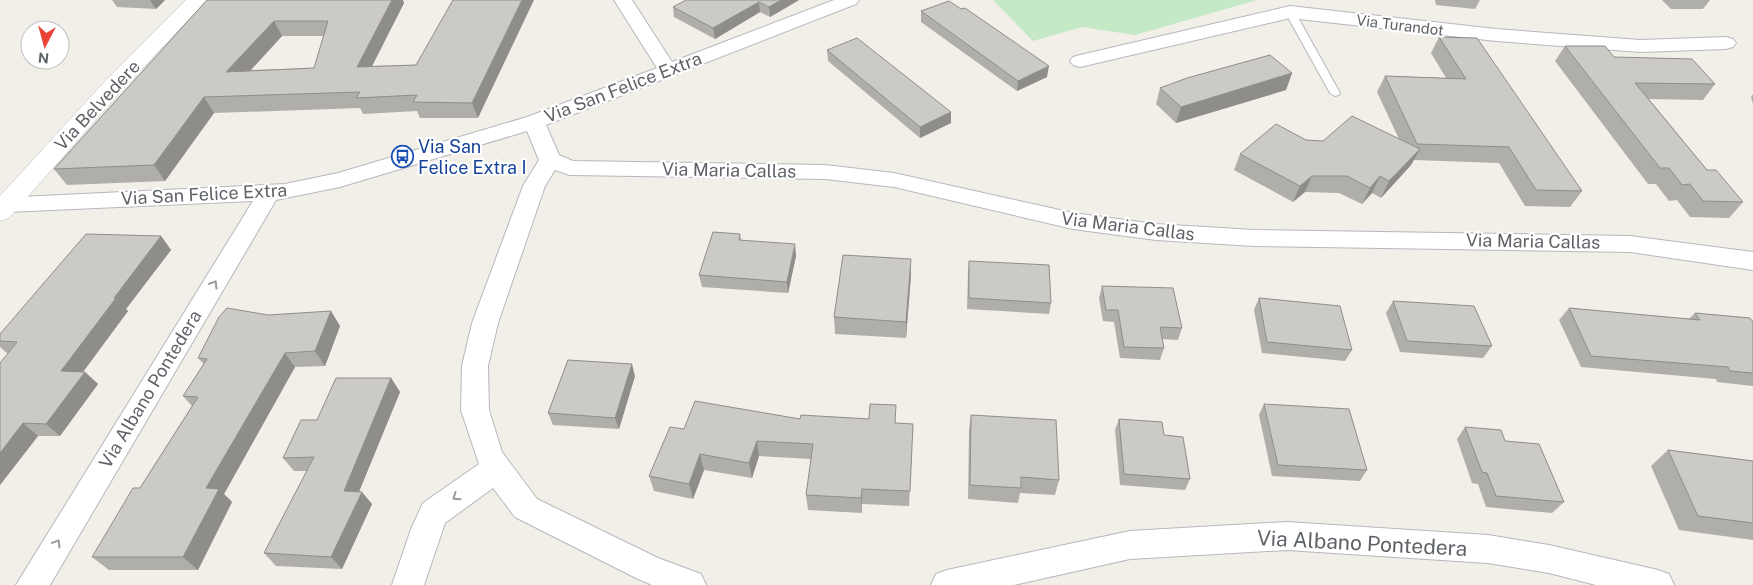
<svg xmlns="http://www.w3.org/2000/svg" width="1753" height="585" viewBox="0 0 1753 585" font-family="'Public Sans',sans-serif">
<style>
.green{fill:#c5e8c5}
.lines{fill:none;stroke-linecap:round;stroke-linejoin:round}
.lane-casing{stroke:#b5b8bc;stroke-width:2}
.street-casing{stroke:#b5b8bc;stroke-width:2}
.secondary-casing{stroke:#b6babf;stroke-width:1}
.lane{fill:#fff;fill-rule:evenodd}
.street{fill:#fff;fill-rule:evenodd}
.secondary{fill:#fff;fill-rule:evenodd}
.wall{fill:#afaea9;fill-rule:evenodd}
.shaded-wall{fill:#8f8d8a}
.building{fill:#cccac5;stroke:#8f8d8a;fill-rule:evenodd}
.oneway{stroke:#979a9d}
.labels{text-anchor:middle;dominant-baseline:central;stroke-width:4.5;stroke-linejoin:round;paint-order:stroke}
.far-street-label{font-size:15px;fill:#5f6368;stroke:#fff}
.street-label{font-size:18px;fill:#5f6368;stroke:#fff}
.transit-label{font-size:18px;fill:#164399;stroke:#fff;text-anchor:start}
.near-street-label{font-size:21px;fill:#5f6368;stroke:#fff}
</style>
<rect width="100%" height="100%" fill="#f1efe8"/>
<path class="green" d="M993 0H1257L1135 35 1082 27 1033 41Z"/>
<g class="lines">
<defs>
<path id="lane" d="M1290 9 1295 12 1340 93 1339 95 1335 96 1330 93 1285 12Z"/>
<path id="street" d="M614 0H632L672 62 834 0H859L856 4 546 125 559 155 573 161 825 165 894 173 1073 213 1156 224 1254 230 1630 236 1753 252V270L1630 252 1254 246 1156 240 1073 229 894 187 825 179 570 175 555 170 545 186 498 323 488 366 489 410 502 452 537 499 658 558 701 574 706 585H652L636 578 515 517 493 488 445 523 424 585H392L411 529 423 503 479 464 461 410 462 366 472 323 523 186 539 160 527 131 340 187 276 200 50 585H16L253 201 7 212 0 210V198L285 184 338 173 527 117 657 68Z
M1290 6 1496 29 1640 40 1726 37 1733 39 1736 43 1733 47 1726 49 1640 52 1496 41 1290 18 1080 67 1073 65 1070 61 1073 57 1080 55Z
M1287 522 1488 535 1549 545 1658 570 1669 574 1674 585H1596L1549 573 1488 563 1287 550 1130 559 1014 585H931L936 574 947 570 1130 531Z"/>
<path id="secondary" d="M186 0H207L122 90 9 218 0 221V196L106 80Z"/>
</defs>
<use href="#lane" class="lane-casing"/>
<use href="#street" class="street-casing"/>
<use href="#secondary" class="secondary-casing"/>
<use href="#lane" class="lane"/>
<use href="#street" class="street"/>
<use href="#secondary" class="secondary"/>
</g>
<path class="wall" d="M112 0H165L156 9 117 7Z
M207 0 404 3 372 66 416 65 453 0 478 118H420L417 111 363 114 360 108 214 113 165 181 67 185 54 169ZM282 36H324L314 68 251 70Z
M686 0H799L770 17 760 12 715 39 674 17 673 7Z
M1435 0H1480L1475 9 1436 5Z
M1662 0H1710L1703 9H1671Z
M921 11 1047 77 1017 91 921 22Z
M1439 37 1582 191 1570 207 1525 206 1499 163 1414 160 1411 165 1381 198 1372 193 1362 204 1339 193 1305 192 1293 202 1234 170 1240 154 1306 140 1323 141 1399 139 1377 92 1385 76 1446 78 1431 53Z
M1565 46 1614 57 1715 84 1703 100 1649 99 1707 170 1743 202 1729 218 1690 217 1677 200 1669 201 1656 184H1648L1555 61Z
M827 50 951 112V123L920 138 828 61Z
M1292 73 1286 90 1176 123 1156 104 1160 88Z
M1753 94V104L1751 97Z
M740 234 741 240 796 256 788 293 702 287 699 275Z
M161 236 171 250 126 309 128 311 83 372H85L98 384 60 436H38L0 485 8 354 0 347V334Z
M969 261 1051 303 1049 314 967 309 968 272Z
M911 275 906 338 835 334 834 317Z
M1102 286 1182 328 1178 340 1162 339 1164 348 1160 360 1120 358 1114 322 1103 321 1099 298Z
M1259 298 1352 350 1345 361 1262 353 1254 310Z
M1393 301 1492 346 1483 358 1400 352 1386 313Z
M1569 308 1689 319 1695 313 1753 322V386L1717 382 1716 379 1581 367 1559 320Z
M268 315 340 326 325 366 295 367 224 494 232 502 198 570H109L92 557 140 488 192 406 183 396 204 364 198 358Z
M635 376 619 429 553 425 548 413Z
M391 378 400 392 359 491 372 504 342 569 276 566 264 553 308 471H294L283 458 317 420Z
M1264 404 1367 470 1360 481 1272 476 1259 415Z
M971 415 1059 480 1055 495 1020 493 1018 503 968 499 969 430Z
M800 419 913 424 909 506 862 504V513L808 510 806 495 811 459 759 456 752 478 704 470 693 499 654 491 649 476 684 429Z
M1119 419 1164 435 1190 479 1185 490 1120 485 1115 430Z
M1465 427 1505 441 1564 502 1552 513 1486 507 1478 484 1472 483 1457 439Z
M1668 450 1753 461V540L1679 530 1651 466Z"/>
<path class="shaded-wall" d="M150 0H165L156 9Z
M392 0H403L404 3 364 82 357 67Z
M522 0H534L478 118 472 103Z
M781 0H799L770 17 769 7Z
M759 2 760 12 715 39 713 28Z
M274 21 282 36 235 87 226 72Z
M1049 66 1047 77 1017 91 1018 81Z
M1292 73 1286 90 1176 123 1181 107Z
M204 97 214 113 165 181 154 165Z
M951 112V123L920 138V127Z
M1420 149 1411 165 1381 198 1389 181Z
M1312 176 1305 192 1293 202 1300 186Z
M1380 176 1372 193 1362 204 1370 188Z
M161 236 171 250 126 309 128 311 74 384 61 371 114 298Z
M795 244 796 256 788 293 787 282Z
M911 259V275L906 338V322Z
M331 311 340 326 325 366 315 351Z
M285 353 295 367 224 494 232 502 198 570 183 557 206 488Z
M632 364 635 376 619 429 615 418Z
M85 372 98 384 60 436 46 424Z
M391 378 400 392 354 504 344 491Z
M23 423 38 436 0 485V453Z
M757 441 759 456 752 478 749 463Z
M700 454 704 470 693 499 689 484Z
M862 489V513L861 498Z
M362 492 372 504 342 569 331 557Z"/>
<path class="building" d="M207 0H392L357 67 416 65 453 0H522L472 103 413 102 417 95 356 98 360 92 204 97 154 165 54 169ZM274 21H328L314 68 226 72Z
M686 0H781L769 7 759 2 713 28 673 7Z
M949 1 961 9 965 8 1049 66 1018 81 921 11Z
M1439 37 1477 38 1582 191 1536 190 1509 147 1417 144 1385 76 1466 79Z
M857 38 951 112 920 127 827 50Z
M1565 46H1605L1614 57 1692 59 1715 84 1635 83 1707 170H1716L1743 202 1703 201 1690 184 1682 185 1669 168H1660Z
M1270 55 1292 73 1181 107 1160 88 1187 78Z
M1352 116 1420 149 1389 181 1380 176 1370 188 1347 176H1312L1300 186 1240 154 1276 124 1306 140 1323 141Z
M713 232 740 234 739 240 795 244 787 282 699 275Z
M86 234 161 236 114 298H116L61 371 85 372 46 424 23 423 0 453V363L17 342 0 341V334Z
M843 255 911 259 906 322 834 317Z
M969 261 1049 265 1051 303 969 298Z
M1102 286 1173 288 1182 328 1160 327 1164 348 1124 347 1118 310H1106Z
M1259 298 1340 306 1352 350 1267 342Z
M1393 301 1474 306 1492 346 1407 341Z
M227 308 268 315 331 311 315 351 285 353 206 488 219 489 183 557H92L133 488H140L198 397 183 396 207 359 198 358 219 317Z
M1569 308 1700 320 1695 313 1750 318 1753 322V373L1730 371 1728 367 1591 356Z
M568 360 632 364 615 418 548 413Z
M336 378H391L344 491 362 492 331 557 264 553 314 457 283 458 301 420H317Z
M695 401 800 419 801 415 869 419 870 404 896 405 895 423 913 424 910 491 862 489 861 498 806 495 813 444 757 441 749 463 700 454 689 484 649 476 670 427 684 429Z
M1264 404 1349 409 1367 470 1278 465Z
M971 415 1056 420 1059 480 1021 477V488L970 485Z
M1119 419 1162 422 1164 435 1183 437 1190 479 1124 474Z
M1465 427 1501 430 1505 441 1539 444 1564 502 1496 496 1487 473 1482 472Z
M1668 450 1753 461V523L1698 516Z"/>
<defs><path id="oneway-chevron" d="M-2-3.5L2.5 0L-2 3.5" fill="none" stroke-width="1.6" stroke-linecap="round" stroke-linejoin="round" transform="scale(1.25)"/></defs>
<g class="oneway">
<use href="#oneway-chevron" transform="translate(214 284) rotate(-59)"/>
<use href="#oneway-chevron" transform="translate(456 497) rotate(145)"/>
<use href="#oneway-chevron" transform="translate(57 543) rotate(-59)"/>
</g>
<defs>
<symbol id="bus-ring" viewBox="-11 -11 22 22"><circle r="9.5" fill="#fff" stroke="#1a4fb4" stroke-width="1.5"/><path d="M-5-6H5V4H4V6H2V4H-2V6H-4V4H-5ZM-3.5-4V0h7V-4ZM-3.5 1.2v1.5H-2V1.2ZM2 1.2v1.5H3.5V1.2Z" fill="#1a4fb4"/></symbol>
</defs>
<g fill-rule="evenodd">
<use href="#bus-ring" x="390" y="144" width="25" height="25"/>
</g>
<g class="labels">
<g class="far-street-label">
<text transform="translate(1400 25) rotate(7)">Via Turandot</text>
</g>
<g class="street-label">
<text transform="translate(623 87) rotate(-21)">Via San Felice Extra</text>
<text transform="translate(97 105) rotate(-47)">Via Belvedere</text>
<text transform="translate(729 170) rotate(1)">Via Maria Callas</text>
<text transform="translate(204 194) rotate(-3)">Via San Felice Extra</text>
<text transform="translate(1128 226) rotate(7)">Via Maria Callas</text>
<text transform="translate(1533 241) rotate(1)">Via Maria Callas</text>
<text transform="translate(150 389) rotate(-59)">Via Albano Pontedera</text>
</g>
<g class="transit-label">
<text x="418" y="146">Via San<tspan x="418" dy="21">Felice Extra I</tspan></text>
</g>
<g class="near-street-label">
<text transform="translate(1362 543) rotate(3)">Via Albano Pontedera</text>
</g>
</g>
<g transform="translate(45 45) rotate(186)"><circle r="24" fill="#ffffff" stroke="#bfc1c3"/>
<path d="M0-4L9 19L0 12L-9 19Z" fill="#ea4335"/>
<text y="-8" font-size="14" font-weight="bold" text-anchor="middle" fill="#5f6368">N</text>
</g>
</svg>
